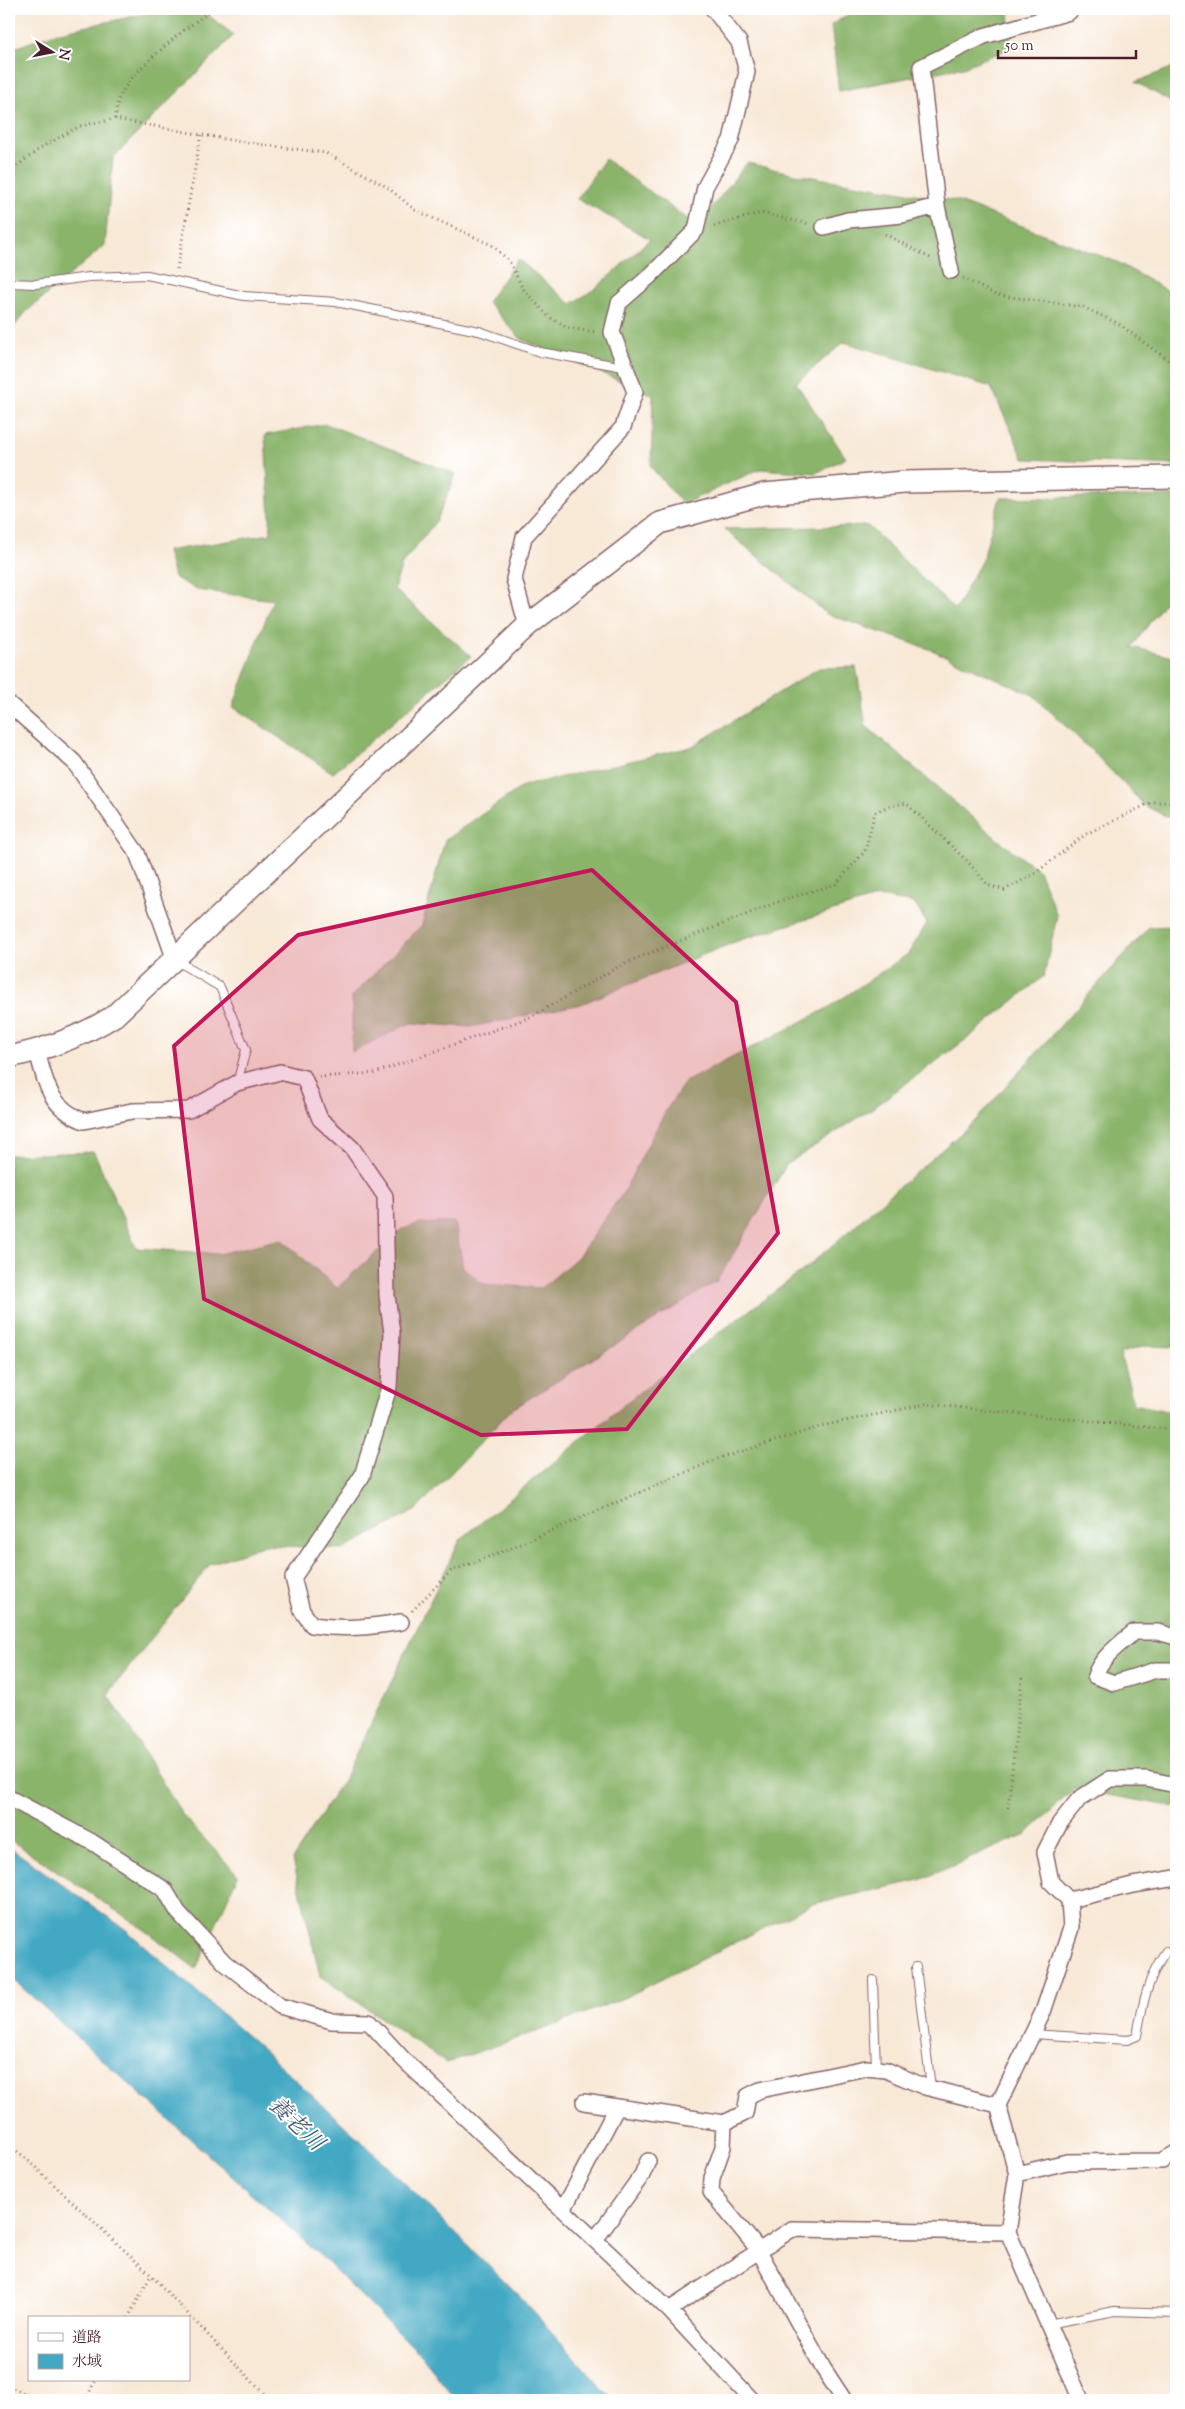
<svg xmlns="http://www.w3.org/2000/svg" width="1185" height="2409" viewBox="0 0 1185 2409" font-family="'Sorts Mill Goudy','Noto Serif JP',serif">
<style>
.forest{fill:#8ab46b;stroke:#6a6a4b}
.water{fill:#43a8c3;stroke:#466477}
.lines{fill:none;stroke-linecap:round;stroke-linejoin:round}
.lane-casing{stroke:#876567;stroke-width:10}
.street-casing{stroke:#876567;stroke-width:18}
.secondary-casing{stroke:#876567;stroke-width:24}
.path{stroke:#876567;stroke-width:3;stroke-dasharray:1 4;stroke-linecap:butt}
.lane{stroke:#fff;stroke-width:8}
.street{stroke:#fff;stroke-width:15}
.secondary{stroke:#fff;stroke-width:21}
.marked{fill:#c2185b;fill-opacity:0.2;stroke:#c2185b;stroke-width:4;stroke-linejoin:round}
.labels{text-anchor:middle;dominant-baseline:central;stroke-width:4;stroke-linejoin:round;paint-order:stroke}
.water-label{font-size:22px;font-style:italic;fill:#475d6f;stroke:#fff}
</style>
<rect width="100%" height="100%" fill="#fff"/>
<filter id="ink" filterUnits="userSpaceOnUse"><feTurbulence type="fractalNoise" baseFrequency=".02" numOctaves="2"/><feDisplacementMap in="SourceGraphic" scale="10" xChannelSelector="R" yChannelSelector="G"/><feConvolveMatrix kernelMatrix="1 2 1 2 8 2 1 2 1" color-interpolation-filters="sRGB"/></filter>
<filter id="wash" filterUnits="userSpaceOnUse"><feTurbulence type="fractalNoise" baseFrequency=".0096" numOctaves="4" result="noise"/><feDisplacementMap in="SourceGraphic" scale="20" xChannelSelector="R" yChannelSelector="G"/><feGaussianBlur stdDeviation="1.12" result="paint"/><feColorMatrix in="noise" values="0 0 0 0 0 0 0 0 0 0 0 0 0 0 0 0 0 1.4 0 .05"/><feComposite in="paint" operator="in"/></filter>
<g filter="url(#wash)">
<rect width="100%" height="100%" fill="#f8e8d6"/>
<path class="forest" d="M168 9H200L234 35 113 158 105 245 26 312 9 333V50L55 33Z
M858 9H1009L1011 48 963 67 839 91 831 25Z
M1176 66V105L1136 82Z
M605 159 697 226 747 163 795 174 956 201 1117 262 1176 296V465L1024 459 991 387 844 342 796 383 846 458 816 473 760 469 683 504 651 467 653 395 521 339 487 302 518 259 571 304 595 289 650 239 577 199Z
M326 424 456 474 437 520 402 564 394 589 471 656 333 773 233 707 273 600 197 590 174 577 167 551 271 534 265 435Z
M1176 496V587L1132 647 1176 658V821L1145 806 1094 753 1033 695 932 650 827 614 724 529 868 526 955 610 983 558 1000 498Z
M856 667 866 726 1003 844 1039 870 1057 916 1044 976 968 1038 867 1112 787 1164 717 1281 511 1410 416 1510 344 1549 265 1545 210 1564 108 1694 184 1817 238 1875 196 1969 145 1930 9 1839V1155L94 1152 136 1248 219 1254 281 1239 337 1288 401 1230 417 1224 455 1222 463 1267 483 1284 542 1288 578 1257 624 1191 665 1112 685 1082 828 1008 908 954 927 923 914 903 878 897 740 940 581 1004 471 1027 410 1023 352 1052V997L422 925 445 840 523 786 691 747 819 668Z
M1176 926V1347L1146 1346 1120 1353 1134 1404 1176 1413V1807L1074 1789 1026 1834 920 1880 812 1904 626 1997 550 2027 446 2063 320 1976 293 1859 345 1777 460 1540 637 1394 805 1269 976 1120 1149 927Z"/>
<path class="water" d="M9 1847 125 1929 262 2049 373 2152 519 2296 613 2400H456L422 2357 324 2259 9 1976Z"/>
</g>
<g filter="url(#ink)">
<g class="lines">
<defs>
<path id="lane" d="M9 283 36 284 89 277 147 275 244 296 336 302 479 331 540 352 624 367
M175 960 220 987 246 1050 237 1083
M916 1967 931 2088
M873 1980 876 2069
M1032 2034 1127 2040 1137 2036C1142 2007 1148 1975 1166 1951
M1048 2324 1115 2311 1176 2313"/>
<path id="street" d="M824 227 848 220 902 215 937 206
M951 271 937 206 921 67 984 36 1069 12 1072 9
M527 626 514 579 524 537 623 427 635 392 612 332 619 303 651 275 696 230 705 187 731 140 747 72 739 42 713 9
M9 704 74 762 137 853 175 960
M37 1051C46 1084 49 1107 84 1121L132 1111 189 1110 237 1083 280 1072 304 1078 320 1119 352 1148 385 1196 387 1296 392 1333 389 1387 362 1476 293 1578 302 1611 312 1625C343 1630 370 1627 401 1622
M1176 1637 1158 1632H1134C1120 1644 1100 1658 1095 1676L1114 1683 1156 1670H1176
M9 1798 92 1842 165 1890 178 1912 225 1963 280 2006 332 2021 369 2022 404 2060 669 2310 752 2400
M1069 1900 1133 1885 1176 1878
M584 2102 724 2123
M1017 2174 1067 2162 1162 2161 1176 2153
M563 2210 617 2107
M595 2240 642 2175 648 2161
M669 2310 792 2229 1008 2232
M844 2400 823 2368 758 2249 711 2192 712 2178 723 2147 724 2123 745 2113 748 2096 760 2090 866 2068 886 2070 925 2087 998 2105
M1081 2400 1008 2232 1017 2174 998 2105 1043 2012 1071 1928 1069 1900 1051 1882 1045 1852 1060 1823 1079 1799 1110 1779H1146L1176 1785"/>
<path id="secondary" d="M9 1057C48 1049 81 1037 114 1016L527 626 660 523 764 494 905 482 1176 477"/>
</defs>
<use href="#lane" class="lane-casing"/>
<use href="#street" class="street-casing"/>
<use href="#secondary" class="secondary-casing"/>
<path class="path" d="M115 119C116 113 117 105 119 99 127 73 190 24 214 9
M9 172 42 147 80 126 115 119 241 142 326 153 387 187 415 210 492 245 509 261 523 289 549 317 568 328 597 332
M714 226 761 213 810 224
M885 234 932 259
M177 269 201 134
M963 278 996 295 1083 307 1119 324 1176 366
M319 1077 375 1073 533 1016 623 964 780 901 836 884 865 851 875 812 889 806 906 803 966 860 988 885 1004 890 1033 875 1086 834 1152 802H1176
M412 1611 451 1571 514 1547 717 1459 826 1425 926 1404 1176 1430
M1008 1808 1022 1678
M9 2145 22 2155 151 2275 270 2400
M128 2318 151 2275
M9 2386 37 2400
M85 2400 96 2380"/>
<use href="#lane" class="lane"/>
<use href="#street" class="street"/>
<use href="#secondary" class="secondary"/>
</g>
</g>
<path class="marked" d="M592 870 736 1002 778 1233 627 1429 481 1435 204 1299 174 1046 298 935Z"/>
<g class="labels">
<g class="water-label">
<text transform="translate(295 2125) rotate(44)">養老川</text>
</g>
</g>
<rect width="1185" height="2409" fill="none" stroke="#fff" stroke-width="30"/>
<rect x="28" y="2316" width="162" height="65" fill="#ffffff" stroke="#b7a5aa"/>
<rect x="38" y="2333" width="25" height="8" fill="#ffffff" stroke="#b7a5aa"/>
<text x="72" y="2342" font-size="15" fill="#4a1f2b">道路</text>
<rect x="38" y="2354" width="25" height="15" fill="#43a8c3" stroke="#b7a5aa"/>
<text x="72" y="2366" font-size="15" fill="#4a1f2b">水域</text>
<g transform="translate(52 52) rotate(100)" stroke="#ffffff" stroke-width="4" paint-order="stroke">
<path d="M0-4L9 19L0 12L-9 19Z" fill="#4a1f2b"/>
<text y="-8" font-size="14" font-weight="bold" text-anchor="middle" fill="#4a1f2b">N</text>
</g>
<path d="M998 50v8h138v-8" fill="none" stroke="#4a1f2b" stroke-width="2.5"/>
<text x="1005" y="50" font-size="15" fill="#4a1f2b" stroke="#ffffff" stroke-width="4" paint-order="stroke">50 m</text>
</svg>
